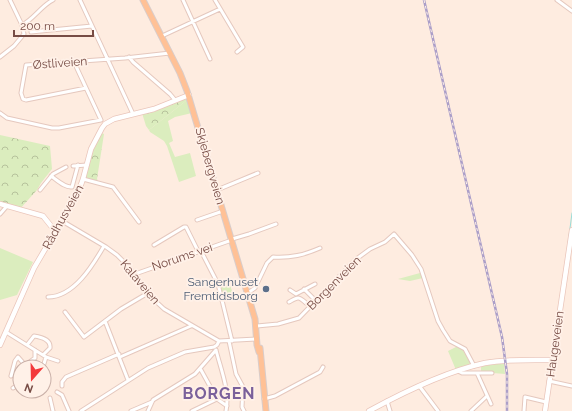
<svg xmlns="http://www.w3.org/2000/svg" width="572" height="411" viewBox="0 0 572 411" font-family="Raleway,sans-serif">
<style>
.grass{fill:#dbedbe}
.forest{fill:url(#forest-crowns)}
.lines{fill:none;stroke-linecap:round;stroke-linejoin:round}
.stream{stroke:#99dcd7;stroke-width:1}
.street-casing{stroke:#e5c8be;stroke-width:5}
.secondary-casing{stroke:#eac6bb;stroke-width:6}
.primary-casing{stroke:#d9cdcb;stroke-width:7}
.street{stroke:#fff;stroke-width:3}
.secondary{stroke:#fff;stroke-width:4.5}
.primary{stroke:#ffc196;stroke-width:5}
.rail-casing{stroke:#ab9ec8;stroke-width:2.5}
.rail{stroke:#fff1e8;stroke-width:1;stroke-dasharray:3;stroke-linecap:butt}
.service-dot{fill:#5c6f8a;stroke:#fff1e8;stroke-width:1.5}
.labels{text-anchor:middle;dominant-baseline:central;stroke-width:3.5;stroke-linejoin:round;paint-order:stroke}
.street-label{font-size:12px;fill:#774c45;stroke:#fff1e8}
.service-label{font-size:12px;fill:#4e5e75;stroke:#fff1e8;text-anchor:end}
.district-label{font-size:16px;font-weight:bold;letter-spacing:1px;fill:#7a609b;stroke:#fff1e8}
</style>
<defs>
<pattern id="forest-crowns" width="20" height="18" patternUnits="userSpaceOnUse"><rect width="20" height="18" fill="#dbedbe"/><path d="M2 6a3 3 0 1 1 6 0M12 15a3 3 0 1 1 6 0" fill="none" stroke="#b6c29c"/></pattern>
</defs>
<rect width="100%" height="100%" fill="#feece0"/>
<path class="grass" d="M187 100 192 113 175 117 168 121 173 141 169 143 175 157 190 153 196 176 179 182 167 146 164 141 150 132 149 130Z
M0 248 33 262 17 295 0 300Z
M229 282 233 294 224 297 220 285Z
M460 345 462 347 473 364 456 370 448 351Z
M504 363 505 374 481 372V366Z"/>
<path class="forest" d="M184 99 187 100 149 130 146 126 142 113Z
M99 132 104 134 97 179 98 181 83 179Z
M0 135 50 146 52 169 41 183 37 190 19 210 0 204Z
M420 273 423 278 410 281 398 279Z"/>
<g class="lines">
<path class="stream" d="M568 244 572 213"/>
<defs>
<path id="street" d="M80 0 133 114
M183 0 210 59
M215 0 243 47 237 52
M557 0 572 11
M22 25C34 19 41 6 53 0
M31 32 92 26
M162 36 220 9
M0 57 14 46 24 34 22 25 10 0
M129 57 133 62 170 94 175 100
M74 62 101 120
M86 88 26 100 23 99 21 93 26 65 125 58 170 53
M0 113 7 118 52 128H59L101 120
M73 166 87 165
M51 176C57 180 65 188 72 187L78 165
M83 179 113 187 139 222
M40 190 53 174 66 167
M217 190 258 173
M0 214 7 206
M197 220 223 211
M62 221 106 247 117 255 129 267 150 296 164 309 219 341
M232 239 249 234 276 224
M154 245 184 227H186L198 251
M201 251 218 284 232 341
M135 274 229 241
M304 289 316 301
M290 290 296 294 315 284
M248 293 255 288 267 263 273 257C291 258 304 255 320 248
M48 297C74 297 93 265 104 246
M289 302C298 297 298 296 306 303
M65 312 84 337 121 309 148 293
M105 321 128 380
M257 326 278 324 299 318 355 260 370 249 385 242 394 234 412 255 421 269 438 321 443 330 450 341 465 349 474 366
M6 332 46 357 58 361
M229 341 236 374 243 387 242 407 244 411
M27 345 34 336C41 337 51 340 50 348L43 355
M216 350C221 370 230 391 226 411
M120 357 191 326
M23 367 35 358V350
M43 367 46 357
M201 370 217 399 227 406
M458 371 462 373H492
M477 373 491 404
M11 376 15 361 18 357 25 365
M11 376 20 369
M549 381 572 386
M62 386V382L66 377 119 354
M420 387 438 411
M13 388 20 384
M57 392 62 395 69 411
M50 398 53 411
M264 399 275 396 320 372 323 367
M387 401 390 411
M81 411 148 368 185 352 214 347 217 345 219 341 257 339
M131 411 152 402
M148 411 153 400 195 374 216 350
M192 411 217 399
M471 411 487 396
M524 411 525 397 546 402"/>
<path id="secondary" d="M0 204 43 216 51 226 56 230
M0 345 34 268 78 193 83 179 91 149 102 128 105 124 114 119 154 109 189 95
M369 411C402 393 448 371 485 363 507 359 530 360 552 360
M545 411 572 230"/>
<path id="primary" d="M143 0 180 73 187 91 255 319 257 345 259 352
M260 348 266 411"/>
</defs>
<use href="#street" class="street-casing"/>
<use href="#secondary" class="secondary-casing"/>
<use href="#primary" class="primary-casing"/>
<use href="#street" class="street"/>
<use href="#secondary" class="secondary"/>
<use href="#primary" class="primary"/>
<defs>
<path id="rail" d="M424 0 502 337 507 374V411"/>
</defs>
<use href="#rail" class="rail-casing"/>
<use href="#rail" class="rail"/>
</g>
<circle class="service-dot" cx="266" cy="289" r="4"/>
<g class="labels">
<g class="street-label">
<text transform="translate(60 63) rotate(-4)">Østliveien</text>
<text transform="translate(210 166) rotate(74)">Skjebergveien</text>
<text transform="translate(63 217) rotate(-61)">Rådhusveien</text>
<text transform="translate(182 257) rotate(-19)">Norums vei</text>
<text transform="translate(140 282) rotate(50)">Kalaveien</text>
<text transform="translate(334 283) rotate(-45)">Borgenveien</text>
<text transform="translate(555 344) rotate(-82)">Haugeveien</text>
</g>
<g class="service-label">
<text x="258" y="282">Sangerhuset<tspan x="258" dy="14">Fremtidsborg</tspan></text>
</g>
<g class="district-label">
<text x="219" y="393">BORGEN</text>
</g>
</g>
<g transform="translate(32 379) rotate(200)"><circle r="19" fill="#fff1e8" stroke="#c9afa7"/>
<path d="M0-3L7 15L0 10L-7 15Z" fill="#f33a3b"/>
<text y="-6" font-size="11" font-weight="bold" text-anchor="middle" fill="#774c45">N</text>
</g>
<path d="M14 30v6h79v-6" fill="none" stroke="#774c45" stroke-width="2"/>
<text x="20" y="30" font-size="12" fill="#774c45" stroke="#fff1e8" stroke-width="3" paint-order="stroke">200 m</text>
</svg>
